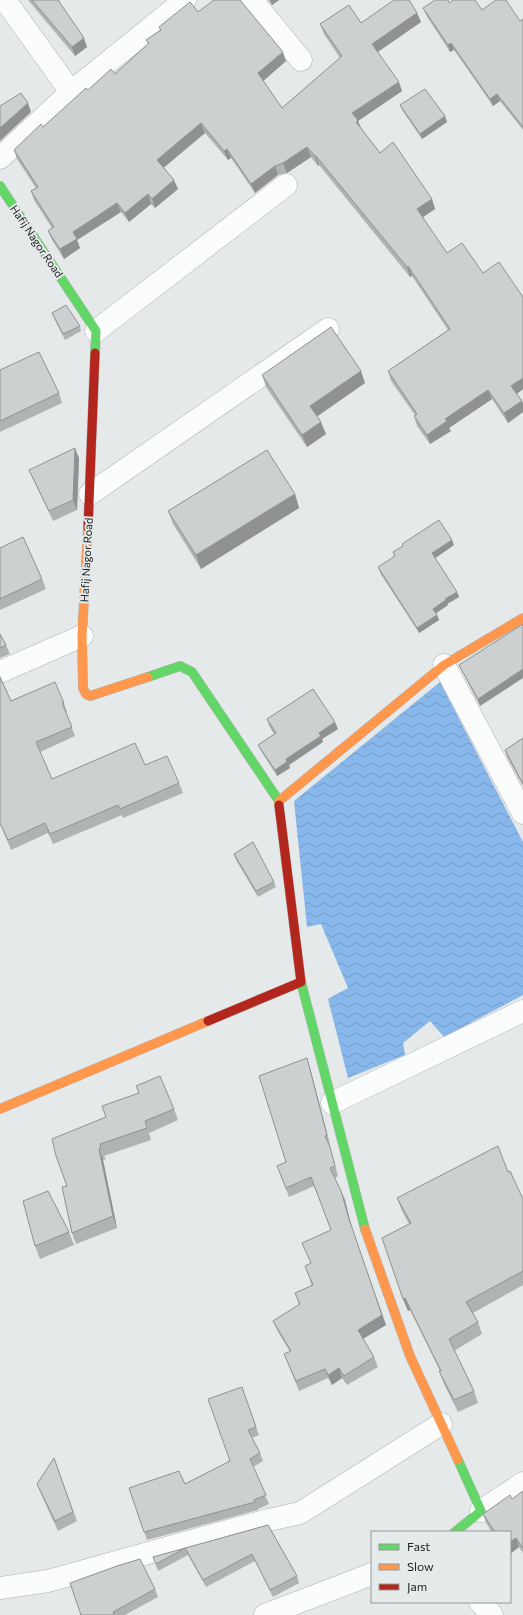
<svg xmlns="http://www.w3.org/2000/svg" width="523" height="1615" viewBox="0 0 523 1615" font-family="Commissioner,sans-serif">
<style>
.water{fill:url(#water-waves)}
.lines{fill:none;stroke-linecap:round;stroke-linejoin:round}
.street-casing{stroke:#b1b3b3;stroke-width:23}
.fast-casing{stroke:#b1b3b3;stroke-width:10}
.slow-casing{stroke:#b1b3b3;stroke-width:10}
.jam-casing{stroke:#b1b3b3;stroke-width:10}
.street{stroke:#fbfcfc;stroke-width:22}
.fast{stroke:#63d668;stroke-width:9}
.slow{stroke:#ff974d;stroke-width:9}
.jam{stroke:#b3261e;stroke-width:9}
.wall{fill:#b0b3b3}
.shaded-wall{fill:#909292}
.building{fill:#cdd0d0;stroke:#909292}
.labels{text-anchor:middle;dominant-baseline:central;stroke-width:4;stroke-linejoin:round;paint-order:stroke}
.street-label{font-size:11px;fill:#1c1e1e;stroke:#e5eaea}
</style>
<defs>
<pattern id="water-waves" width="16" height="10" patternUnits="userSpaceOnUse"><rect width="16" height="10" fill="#87b7eb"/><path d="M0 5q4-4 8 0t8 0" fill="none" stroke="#749dc9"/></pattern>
</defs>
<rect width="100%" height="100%" fill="#e6e9e9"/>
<path class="water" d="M440 682 523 842V995L444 1037 430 1021 403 1043 405 1055 348 1078 328 999 348 988 321 924 307 927 294 801Z"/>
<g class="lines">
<defs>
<path id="street" d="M5 0 71 92
M252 0 301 60
M0 158 71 92 185 0
M96 331 286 185
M90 494 328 329
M444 665 523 813
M0 672 82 636
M332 1103 523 1011
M481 1511 523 1483
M0 1588 48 1581 209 1536 269 1520 300 1513 441 1424
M480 1602 492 1615
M265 1615 372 1574"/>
<path id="fast" d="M0 186 96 331 95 353
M148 677 180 666 192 672 279 801
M301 982 365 1229
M455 1532 481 1511 458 1460"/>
<path id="slow" d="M88 528 82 636 83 688 86 694 90 696 148 677
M279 805V801L444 665 523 618
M0 1109 208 1021
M365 1229 410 1356 458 1460"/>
<path id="jam" d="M88 528 95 353
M208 1021 301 982 279 805"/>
</defs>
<use href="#street" class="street-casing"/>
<use href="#fast" class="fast-casing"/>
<use href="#slow" class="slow-casing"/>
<use href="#jam" class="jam-casing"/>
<use href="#street" class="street"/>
<use href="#fast" class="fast"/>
<use href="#slow" class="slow"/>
<use href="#jam" class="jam"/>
</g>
<path class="wall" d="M28 0H60L59 1 87 47 75 56Z
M268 0H279L272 5Z
M449 3 482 10 520 21 523 19V130L500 101 493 106 454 50 450 52 426 15 423 8Z
M198 12 286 61 263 81 282 108 340 58 324 34 320 24 361 23 417 13 421 22 378 52 402 91 358 121 361 128 380 153 432 199 435 209 423 217 523 389 517 394 522 401 523 404V412L508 423 492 399 449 428 451 431 430 444 417 426 414 416 415 415 391 381 388 371 448 330 412 276 410 277 319 165 318 166 311 157 287 173 278 175 255 193 231 158 228 160 205 133 164 167 178 189 155 208 151 204 129 222 121 212 77 240 80 248 64 259 52 240 48 231 52 228 34 200 31 191 36 188 17 159 14 150 43 127 88 90 115 74 148 44 146 40 160 30 159 27Z
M400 105 445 116 447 122 422 139 402 110Z
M52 313 80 326 81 331 65 340 54 318Z
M0 370 59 393 62 403 0 432Z
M262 375 365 383 317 416 326 434 307 447 266 387Z
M79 458 77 510 53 521 33 479 29 470Z
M295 494 299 508 201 569 173 524 168 511Z
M402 544 454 545 435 558 459 597 447 604 448 605 436 613 439 620 419 633 380 573 378 567 394 557 393 552 403 546Z
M0 548 42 579 46 589 0 610Z
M523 624 480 706 462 671 459 665Z
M0 634 6 645 10 654 0 658Z
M0 677 11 701 64 703 67 712 66 713 75 736 40 752 52 779 145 765 179 783 183 793 123 818 122 815 53 844 48 833 11 850 0 824Z
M267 719 338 729 322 739 323 742 289 765 290 768 277 776 261 751 258 745 274 734 269 726Z
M523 738V786L507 757 505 750Z
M234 854 274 882 276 887 258 897 236 860Z
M307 1058 310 1068 330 1145H329L333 1157 338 1176 335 1178 345 1200 352 1229 386 1325 363 1339 374 1357 378 1367 347 1385 342 1378 332 1385 328 1378 299 1391 284 1354 290 1352 277 1330 273 1321 299 1305 295 1293 312 1286 305 1266 311 1263 302 1243 331 1230 314 1186 289 1197 277 1166 286 1162Z
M174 1109 178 1120 149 1133 151 1140 104 1156 106 1159 103 1160 117 1228 76 1244 72 1233 67 1186 56 1156 106 1117Z
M508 1172 523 1199V1285L473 1313 478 1322 482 1334 454 1351 474 1391 478 1403 458 1412 444 1384 439 1371H440L410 1310 408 1311 403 1299 409 1224 402 1211 397 1198Z
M69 1232 74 1245 40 1259 35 1246Z
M242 1387 259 1435 252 1438 260 1453 263 1461 253 1467 269 1504 258 1509V1510L147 1540 129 1488 185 1484 230 1461Z
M54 1458 77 1521 58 1531 41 1494 37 1484Z
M523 1491V1553L519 1547 510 1554V1532H492L486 1523 483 1514 512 1499Z
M268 1525 297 1576 299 1583 273 1597 255 1561 206 1587 188 1555 158 1571 153 1557Z
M155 1589 158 1597 125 1615H81Z"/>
<path class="shaded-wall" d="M270 0H279L272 5Z
M417 13 421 22 376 53 372 44Z
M84 38 87 47 75 56 72 47Z
M451 43 454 50 450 52 448 45Z
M283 52 286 61 261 83 258 73Z
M399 82 402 91 358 121 361 129 359 131 352 113Z
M497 94 500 101 493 106 490 99Z
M28 103 31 112 0 141V128Z
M445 116 447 122 422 139 420 134Z
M201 123 205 133 161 170 157 160Z
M307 147 311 157 287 173 283 163Z
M227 149 231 158 228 160 224 151Z
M315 156H316L319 165 318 166Z
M275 166 278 175 255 193 251 184Z
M174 180 178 189 155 208 152 199Z
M148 194 151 204 129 222 125 213Z
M432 199 435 209 420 219 417 209Z
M117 203 121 212 77 240 80 248 64 259 60 249 73 232Z
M408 266 412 276 410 277 407 267Z
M361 371 365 383 315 418 310 406Z
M523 378V389L515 395 511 386Z
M488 390 492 399 449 428 451 431 430 444 427 435 445 419Z
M522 401 523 404V412L508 423 504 413Z
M321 422 326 434 307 447 302 435Z
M75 448 79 458 77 510 73 500Z
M295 494 299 508 201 569 196 555Z
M452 540 454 545 434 559 432 553Z
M457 592 459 597 447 604 448 605 435 614 433 609 445 599Z
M437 615 439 620 419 633 417 628Z
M523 669V678L480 706 478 699Z
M335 722 338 729 322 739 323 742 289 765 290 768 277 776 275 770 286 759 319 733Z
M307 1058 310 1068 330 1145 327 1135Z
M99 1149 103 1160 117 1228 113 1216Z
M341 1191 345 1200 352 1229 386 1325 361 1340 358 1330 349 1219Z
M405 1298 410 1310 408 1311 403 1299Z
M339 1368 342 1378 332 1385 328 1375Z
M516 1538 519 1547 510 1554V1542Z"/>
<path class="building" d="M32 0H58L84 38 72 47Z
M214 0H240L283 52 258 73 282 108 342 56 320 24 349 5 361 23 394 0H409L417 13 372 44 399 82 352 113 358 120 356 122 380 153 393 142 432 199 417 209 447 253 462 243 483 273 499 262 523 297V378L511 386 522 401 504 413 488 390 445 419 447 421 427 435 414 416 417 414 388 371 450 329 408 266 407 267 316 156H315L307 147 283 163 275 166 251 184 227 149 224 151 201 123 157 160 174 180 152 199 148 194 125 213 117 203 73 232 77 239 60 249 48 231 54 227 31 191 38 187 14 150 41 124 43 127 86 88 88 90 111 69 115 74 149 43 146 40 161 30 159 27 190 2 198 12Z
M435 0H448L449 3 453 0H475L482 10 496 0H506L520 21 523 19V127L497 94 490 99 451 43 448 45 423 8Z
M425 89 445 116 420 134 400 105Z
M21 93 28 103 0 128V106Z
M66 305 80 326 63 334 52 313Z
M331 327 361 371 310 406 321 422 302 435 262 375Z
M39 352 59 393 0 421V370Z
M75 448 73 500 49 511 29 470Z
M267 450 295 494 196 555 168 511Z
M439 520 452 540 432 553 457 592 445 599 446 600 433 609 437 615 417 628 378 567 395 556 393 552 403 546 402 544Z
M23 537 42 579 0 599V548Z
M523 624V669L478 699 459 665Z
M0 634 6 645 0 648Z
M0 677 11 701 55 682 64 703H62L72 727 36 742 52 779 135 743 145 765 167 756 179 783 120 809 118 805 50 834 45 823 8 840 0 823Z
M313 689 335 722 319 733 321 736 286 759 287 762 275 770 258 745 276 733 267 719Z
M523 738V784L505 750Z
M253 842 274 882 256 891 234 854Z
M307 1058 327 1135 325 1136 330 1147 335 1166 330 1168 341 1191 349 1219 382 1315 358 1330 374 1357 344 1376 339 1368 328 1375 325 1369 296 1381 284 1354 291 1351 273 1321 300 1304 295 1293 313 1285 305 1266 311 1263 302 1243 331 1230 311 1177 286 1188 277 1166 286 1162 259 1076Z
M160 1076 174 1109 145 1121 147 1128 100 1144 101 1148 99 1149 113 1216 72 1233 62 1187 67 1186 56 1156 52 1139 106 1117 102 1106 139 1093 136 1086Z
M498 1146 508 1172 510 1171 523 1199V1271L466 1302 478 1322 449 1339 474 1391 454 1400 439 1371H441L405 1298 403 1299 382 1238 411 1223 397 1198Z
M48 1191 69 1232 35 1246 23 1201Z
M242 1387 256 1427 248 1430 260 1453 250 1459 266 1495 254 1500 255 1502 144 1532 129 1488 179 1471 185 1484 230 1461 208 1399Z
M54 1458 73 1512 55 1521 37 1484Z
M523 1491V1548L516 1538 510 1542V1532H495L483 1514 510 1495 512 1499Z
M268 1525 297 1576 270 1590 252 1554 203 1580 185 1548 156 1564 153 1557Z
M140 1559 155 1589 113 1612 114 1615H81L70 1583 117 1566Z"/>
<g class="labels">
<g class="street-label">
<text transform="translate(37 241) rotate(56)">Hafij Nagor Road</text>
<text transform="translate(86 560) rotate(-87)">Hafij Nagor Road</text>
</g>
</g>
<rect x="371" y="1531" width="140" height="72" fill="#e5eaea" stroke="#959898"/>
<rect x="379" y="1544" width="20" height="6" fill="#63d668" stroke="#959898"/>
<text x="407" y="1551" font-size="12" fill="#1c1e1e">Fast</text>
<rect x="379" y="1564" width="20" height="6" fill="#ff974d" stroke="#959898"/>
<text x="407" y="1571" font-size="12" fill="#1c1e1e">Slow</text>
<rect x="379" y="1584" width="20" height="6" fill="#b3261e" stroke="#959898"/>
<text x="407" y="1591" font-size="12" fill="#1c1e1e">Jam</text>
</svg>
